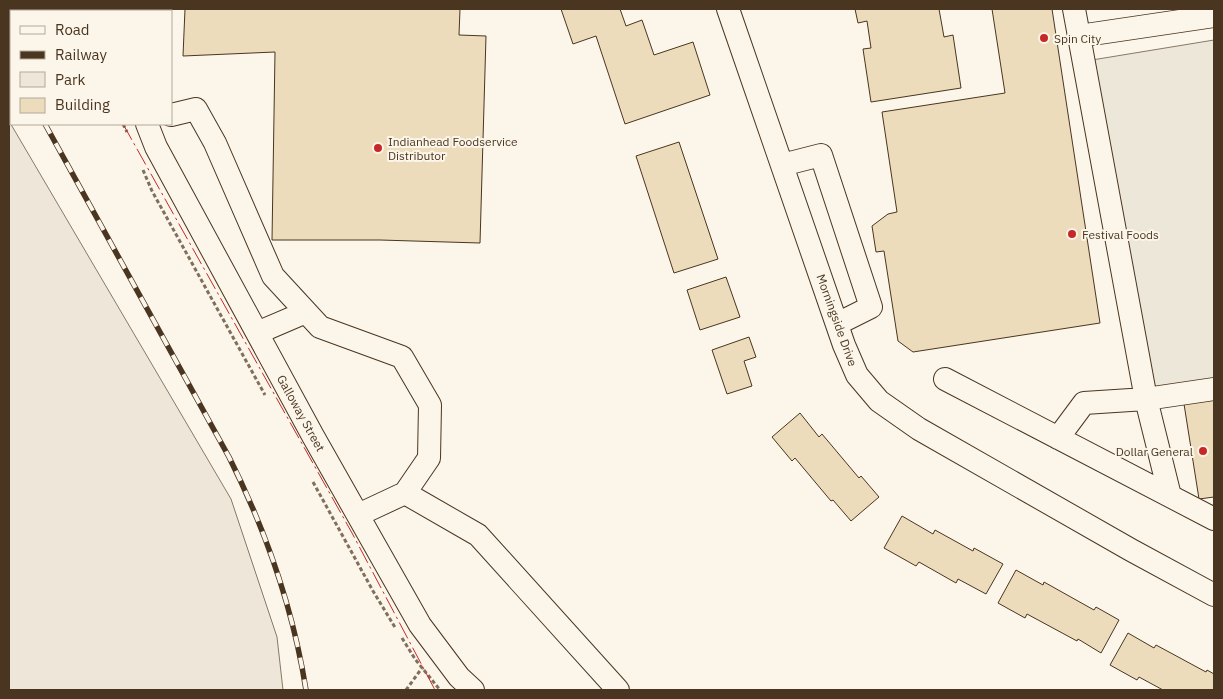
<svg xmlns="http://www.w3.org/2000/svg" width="1223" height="699" viewBox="0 0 1223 699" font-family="'IBM Plex Sans',sans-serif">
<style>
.green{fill:#ede6d9;stroke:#887966}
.parking{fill:#ede7d9;stroke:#887966}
.building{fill:#ecdcbc;stroke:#4a3520}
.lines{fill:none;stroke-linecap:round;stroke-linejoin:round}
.minor-casing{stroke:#4a3520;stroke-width:24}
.path{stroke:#7f6f5c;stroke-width:3;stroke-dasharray:4 2.5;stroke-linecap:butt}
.minor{stroke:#fbf6e9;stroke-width:22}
.rail-casing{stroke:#4a3520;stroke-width:5.5}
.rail{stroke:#fbf6e9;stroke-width:4;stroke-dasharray:11;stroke-linecap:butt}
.power{stroke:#c62828;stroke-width:1;stroke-dasharray:18 4 2.5 4;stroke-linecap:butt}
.poi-dot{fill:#c62828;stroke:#fbf6e9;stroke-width:2}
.labels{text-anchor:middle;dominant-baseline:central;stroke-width:4;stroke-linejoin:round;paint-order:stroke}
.poi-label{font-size:12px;fill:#4a3520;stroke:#fbf6e9;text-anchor:start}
.street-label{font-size:12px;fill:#4a3520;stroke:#fbf6e9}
</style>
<rect width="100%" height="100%" fill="#fbf6e9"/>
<path class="green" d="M9 121 231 499 277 637 283 690H9Z"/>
<path class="parking" d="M1214 40V379L1148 391 1092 60Z"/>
<path class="building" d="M185 9H460L459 35 486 36 480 243 380 240H272L275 52 183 56Z
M561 9H620L626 26 642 20 654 55 693 42 710 95 625 124 596 36 573 44Z
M855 9H939L944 37 953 35 961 88 871 102 863 49 871 48 867 21 858 23Z
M992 9H1052L1100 323 913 352 898 341 884 251 876 252 872 226 888 214 897 212 882 112 1005 93Z
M679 142 718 259 674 273 636 156Z
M726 277 740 317 700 330 687 290Z
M749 337 756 357 744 361 752 386 727 394 712 350Z
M1214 400V497L1199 499 1184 404Z
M800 413 819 437 822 434 859 478 861 476 879 497 851 521 833 500 831 501 795 458 792 461 772 437Z
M902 516 933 534 935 530 973 551 974 548 1003 564 986 594 958 579 956 583 919 562 916 566 884 548Z
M1016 570 1043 585 1044 582 1094 610 1096 607 1119 620 1101 653 1078 639 1077 641 1027 614 1025 618 998 603Z
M1128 633 1154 648 1156 645 1206 672 1207 670 1214 674V690H1163L1139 677 1137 680 1110 665Z"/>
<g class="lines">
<defs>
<path id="minor" d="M120 9V11
M728 9 844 345 857 375 879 401 919 429 1131 550 1214 595
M1074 9 1146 399 1214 389
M1079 36 1214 16
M171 115 196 109 215 143 273 276 320 327 402 357 430 405 429 458 405 493 358 515
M147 124 156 147 313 436 420 625 459 677 473 690
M782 165 821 155 871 307 837 324
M257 333 306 312
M945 379 1214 519
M1058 438 1084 403 1146 399 1170 496
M405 493 478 535 618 690"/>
</defs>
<use href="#minor" class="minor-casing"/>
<path class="path" d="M95 9V11
M123 124 127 132
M143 170 152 191 265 395
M313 482 373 591 396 629
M402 638 415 659 440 690
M406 690 422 668"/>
<use href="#minor" class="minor"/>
<defs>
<path id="rail" d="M9 59 11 63
M45 124 229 457C266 531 293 608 306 690"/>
</defs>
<use href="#rail" class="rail-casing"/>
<use href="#rail" class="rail"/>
<path class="power" d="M63 9 64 11
M123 124 352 533 435 690"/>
</g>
<g class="poi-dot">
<circle cx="1044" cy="38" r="5"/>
<circle cx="378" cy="148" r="5"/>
<circle cx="1072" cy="234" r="5"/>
<circle cx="1203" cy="451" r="5"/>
</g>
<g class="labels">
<g class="poi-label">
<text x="1054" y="38">Spin City</text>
<text x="388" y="141">Indianhead Foodservice<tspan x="388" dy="14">Distributor</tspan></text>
<text x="1082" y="234">Festival Foods</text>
<text x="1193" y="451" text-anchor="end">Dollar General</text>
</g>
<g class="street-label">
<text transform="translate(837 320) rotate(70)">Morningside Drive</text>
<text transform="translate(301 413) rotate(61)">Galloway Street</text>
</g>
</g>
<rect width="1223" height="699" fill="none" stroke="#4a3520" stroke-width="20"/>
<rect x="10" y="10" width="162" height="115" fill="#fbf6e9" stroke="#b4a999"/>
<rect x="20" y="26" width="25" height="8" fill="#fbf6e9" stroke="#b4a999"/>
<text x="55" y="35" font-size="15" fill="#4a3520">Road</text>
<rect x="20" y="51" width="25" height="8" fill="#4a3520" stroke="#b4a999"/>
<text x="55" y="60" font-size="15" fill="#4a3520">Railway</text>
<rect x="20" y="72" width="25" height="15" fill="#ede6d9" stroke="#b4a999"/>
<text x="55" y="85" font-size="15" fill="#4a3520">Park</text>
<rect x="20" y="98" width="25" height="15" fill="#ecdcbc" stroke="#b4a999"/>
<text x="55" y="110" font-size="15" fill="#4a3520">Building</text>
</svg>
